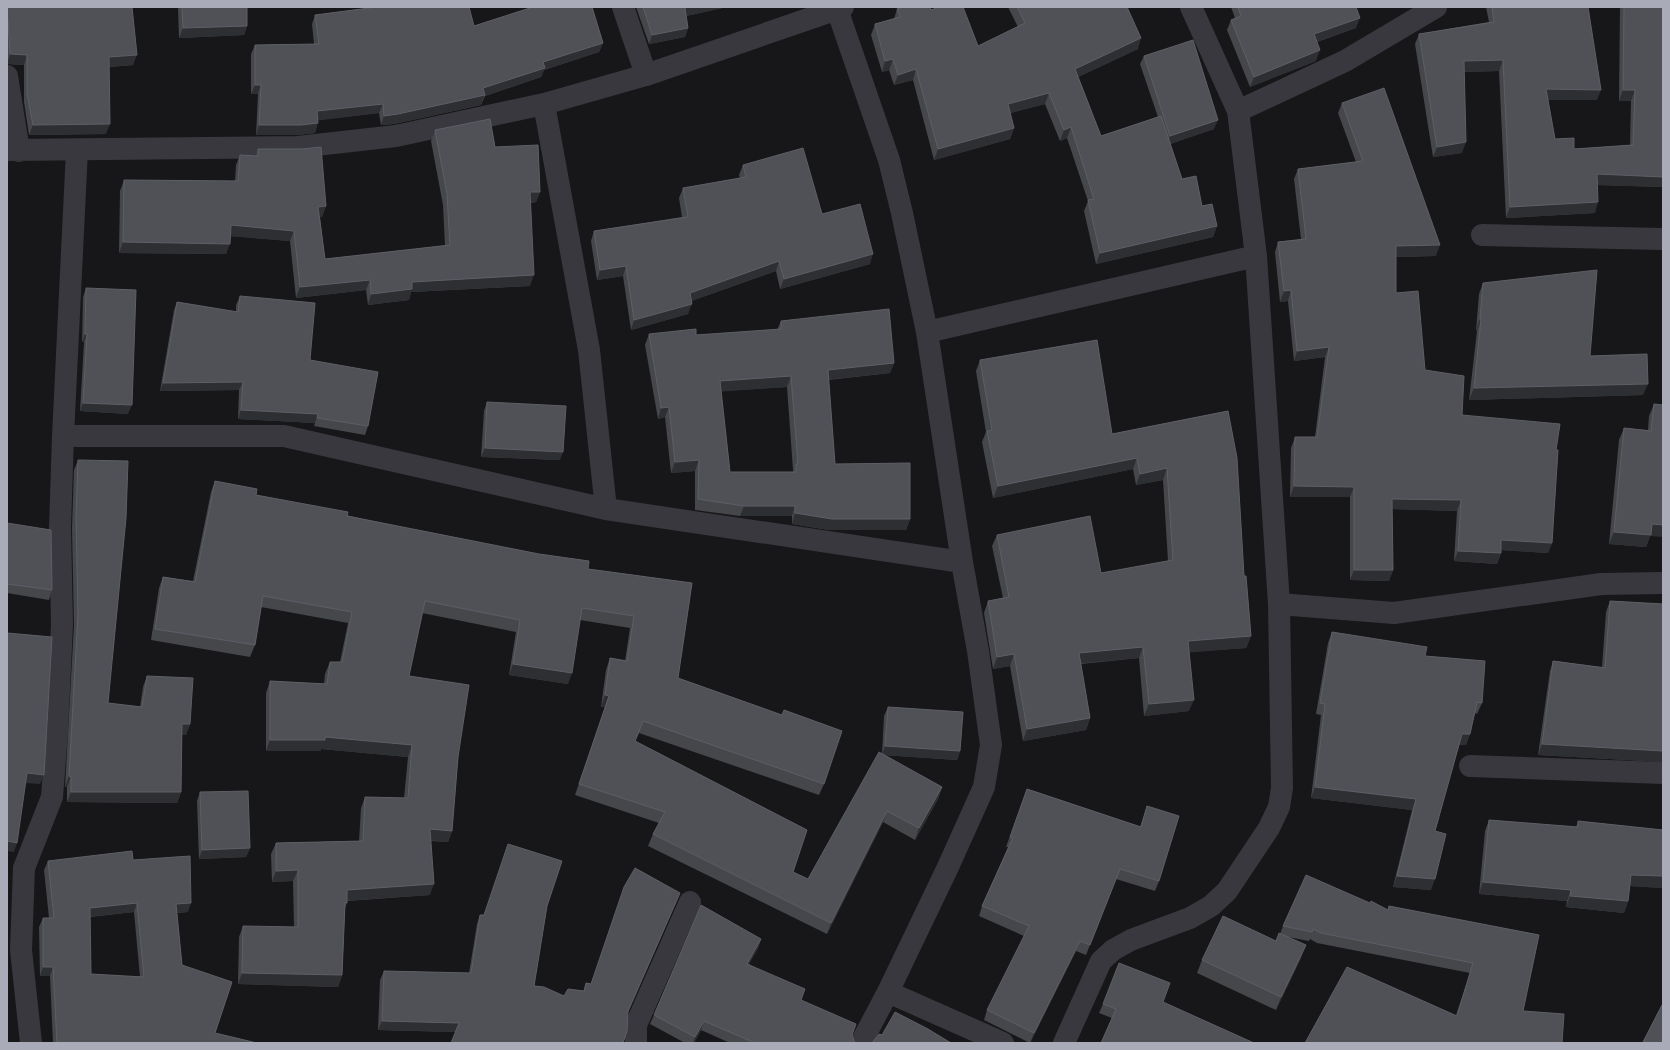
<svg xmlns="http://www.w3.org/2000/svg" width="1670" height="1050" viewBox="0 0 1670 1050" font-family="Raleway,sans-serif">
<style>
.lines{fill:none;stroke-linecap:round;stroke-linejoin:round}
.minor{stroke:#38383e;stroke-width:22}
.wall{fill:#45474b;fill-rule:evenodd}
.shaded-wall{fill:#2e2f32}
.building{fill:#505157;stroke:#5e5f66;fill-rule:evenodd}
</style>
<rect width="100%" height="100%" fill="#171719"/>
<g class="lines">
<path class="minor" d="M623 7 646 75
M837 9 889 160 902 213 927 332 962 562 978 651 991 745 984 787 948 867 888 992 861 1043
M7 76 19 151
M544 104 589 350 606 509
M1238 111 1345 61 1436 7
M7 150 298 147 396 136 544 104 646 75 843 7
M1482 235 1663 239
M927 332 1256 256
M63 436H284L606 509 962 562
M1279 604 1394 613 1601 584 1663 583
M1470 766 1663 773
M888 992 1003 1043
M31 1043 21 950 24 868 52 797 57 732 62 624 60 528 63 436 77 150
M636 1043V1025L690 902
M1064 1043 1101 961 1113 950 1131 940 1190 918 1211 906 1227 891 1269 828 1279 807 1282 788 1279 604 1256 256 1238 111 1191 7"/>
</g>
<path class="wall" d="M7 7 133 65 109 67 106 134 29 135 24 102V65L7 64Z
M178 7H247V26L244 35 179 38Z
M528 7H592L603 43 599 52 544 70 541 77 485 96 481 105 394 124 381 125 379 113 318 120 315 133 297 135H256L258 94H251V54L255 45 314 44 312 24 315 15 474 26 528 9Z
M636 7H727L686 16 688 28 685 37 649 44Z
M1008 7H1127L1138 49 1078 77 1101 136 1158 117 1140 64 1144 56 1214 129 1170 144 1182 179 1217 226 1213 237 1096 264 1084 211 1088 201 1067 138 1060 141 1045 104 1010 113 1014 128 1010 139 934 160 913 80 894 85 889 70 882 72 871 35 875 24 894 19 897 9 931 10 978 46 1018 27Z
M1231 7H1356V28L1317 42 1316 61 1250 87 1227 30 1231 20 1235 18Z
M1486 7H1588L1597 100H1548L1555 139 1574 149 1630 145 1631 101H1619L1620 7H1663V187L1598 185 1595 213 1506 218 1499 71 1464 72 1462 153 1433 157 1415 44 1419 34 1489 22Z
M1342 103 1436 256 1396 257V293L1425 370 1462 415 1556 450 1552 543 1548 553 1501 550V553L1497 564 1454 561 1457 511 1392 509 1393 570 1389 581 1350 580V497H1290L1291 448 1295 437H1315L1325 357 1294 361 1288 301 1280 302 1275 252 1278 242 1301 239 1294 179 1298 169 1356 162 1338 113Z
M435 130 495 147 540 192 536 202 531 203 530 286 411 292 409 300 368 305 366 290 296 298 290 241 231 236 226 254 119 253 120 191 124 180 235 181 236 165 240 155 256 156 258 149 326 206 322 217H320L325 259 445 246 443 205 431 141Z
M743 165 822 214 870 264 780 289 776 271 691 301 688 314 631 330 623 276 597 280 591 241 594 231 682 217 679 198 683 188 740 178 739 175Z
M1483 283 1590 356 1643 395 1469 400 1477 331H1476L1479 294Z
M86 288 128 414 80 411 84 342H82L83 297Z
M240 296 310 360 368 426 365 435 314 426 315 423 238 419 239 390 160 391 174 310 177 302 236 312V305Z
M781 321 894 363 890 373 828 380 835 464 910 519 906 530H829L792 524V516H740L695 510V471L671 473 665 417 658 419 645 345 649 334 696 335 777 330ZM787 387 793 470V472H730L721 391Z
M980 360 1112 434 1228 411 1244 576 1251 636 1246 648 1189 652V711L1144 716 1139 658 1081 664 1090 718 1086 730 1023 741 1010 666 993 669 984 613 988 601 1003 598 992 546 997 535 1101 573 1168 561 1163 480 1136 485 1133 469 993 498 982 442 986 432 976 371Z
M487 402 560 460 481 457 484 411Z
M1654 404 1650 536 1646 547 1609 544 1619 440 1624 428 1648 430 1649 416Z
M78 460 108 703 140 707 143 687 147 676 190 724 186 735 182 734 181 792 177 803 67 802V787H65L74 625 72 528 74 470Z
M215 481 256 495 588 569 692 583 678 678 824 784 819 795 639 733 635 741 793 872 808 879 882 754 884 716 888 707 960 751 957 760 884 755 942 787 938 799 915 840 883 822 827 934 648 846 653 834 659 823 575 795 605 707H601L606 670 610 658 625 661 630 628 580 620 568 684 509 675 516 632 422 613 409 676 458 757 452 831 448 842 431 841 430 895 347 901 345 909 342 975 338 987 238 984 239 937 243 926 294 927 293 881 272 882 271 854 276 843 359 841 361 808 365 797 404 798 408 757 321 749V751H266V693L270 681 324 684 325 674 330 662H340L348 623 261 607 255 645 250 657 151 640 159 588 163 577 193 581 211 492Z
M7 523 52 590 49 600 7 593Z
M1610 601 1663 604V762L1538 755 1550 671 1553 661 1602 667 1606 612Z
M1332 632 1425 656 1482 703 1477 714 1475 713 1470 734 1466 745H1459L1435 831 1431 890 1393 887 1412 810 1311 798 1321 715 1316 714 1328 643Z
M1027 789 1140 827 1147 806 1159 881 1155 891 1116 879 1086 955 1076 951 1030 1043 984 1020 987 1010 1024 936 979 916 982 906 1008 847H1006Z
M200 792 250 848 246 857 199 859 197 801Z
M1489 820 1576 827 1578 821 1663 830V888L1630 886 1628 901 1624 913 1566 907 1567 901 1479 894 1485 831Z
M133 860 188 912 177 913 182 965 215 1033 257 1043H53L50 976H40L39 927 43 918H49L44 870 48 861ZM134 912 140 977 91 974 90 917Z
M676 902 628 1013 455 1032 378 1030 380 980 384 971 469 973 477 924 480 915H484L547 906 534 986 564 996 584 991 586 983 591 984Z
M1370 903 1388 910 1389 906 1539 935 1523 1011 1456 1015 1470 973 1317 943 1310 939 1309 941 1288 937 1301 958 1276 1010 1197 973 1202 960 1276 941 1280 934 1283 926Z
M761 939 758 948 749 964 852 1035 854 1041 856 1043H730L701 1030 694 1043H685L650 1024 654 1015Z
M1163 1003 1112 1018 1099 1013 1103 1004Z"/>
<path class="shaded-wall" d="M687 7H727L681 17 685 8Z
M1360 18 1356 28 1310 44 1314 34Z
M247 26 244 35 179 38 183 28Z
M688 28 685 37 649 44 652 35Z
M1141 38 1138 49 1071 80 1075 69Z
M603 43 599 52 544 70 541 77 484 96 481 105 394 124 381 125 384 116 483 88 543 62Z
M1320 50 1316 61 1250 87 1254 77Z
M10 54 27 55 24 65 7 64Z
M137 55 133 65 105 67 109 57Z
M893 59 889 70 882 72 885 61Z
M1503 60 1499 71 1460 72 1464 61Z
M916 69 913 80 894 85 898 75Z
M255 85H261L258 94H251Z
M1546 89 1601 90 1597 100H1542Z
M1623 90H1635L1631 101H1619Z
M1049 93 1045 104 1004 115 1008 104Z
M383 104 379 113 314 121 317 111Z
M1218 120 1214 129 1167 145 1170 136Z
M318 123 315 133 297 135H256L259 125Z
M110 124 106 134 29 135 33 125Z
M1071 127 1067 138 1060 141 1064 130Z
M1014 128 1010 139 934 160 938 149Z
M1466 142 1462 153 1433 157 1437 147Z
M1597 174 1663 177V187L1593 185Z
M530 192H540L536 202 526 203Z
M1598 202 1595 213 1506 218 1510 207Z
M326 206 322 217 315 218 318 207Z
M231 225 294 231 290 241 227 236Z
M1217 226 1213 237 1096 264 1100 253Z
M123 242 230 244 226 254 119 253Z
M1440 245 1436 256 1392 257 1396 246Z
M873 254 870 264 780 289 784 279Z
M779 261 776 271 686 303 690 293Z
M626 266 623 276 597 280 600 270Z
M534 275 530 286 411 292 409 300 368 305 371 294 412 282Z
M370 280 366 290 296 298 300 287Z
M1291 290 1288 301 1280 302 1284 291Z
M692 304 688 314 631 330 634 320Z
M1480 319H1481L1477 331H1476Z
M85 334H87L84 342H82Z
M1329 347 1325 357 1294 361 1297 351Z
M894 363 890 373 824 380 828 370Z
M791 376 787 387 716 392 720 381Z
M243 382 239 390 160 391 163 383Z
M1648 384 1643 395 1469 400 1474 388Z
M83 403 132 405 128 414 80 411Z
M669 407 665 417 658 419 661 408Z
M241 410 318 414 315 423 238 419Z
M485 448 563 452 560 460 481 457Z
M1137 458 1133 469 993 498 998 486Z
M699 460 695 471 671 473 675 462Z
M1167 468 1163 480 1136 485 1140 474Z
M1294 486 1354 487 1350 497H1290Z
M1392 499 1461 500 1457 511 1389 509Z
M744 506H795L792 516H740Z
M795 513 910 519 906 530H829L792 524Z
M1652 524 1663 525V537L1650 536 1646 547 1609 544 1614 532Z
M1501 540 1552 543 1548 553 1498 550Z
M1458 551 1501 553 1497 564 1454 561Z
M1354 570H1393L1389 581 1350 580Z
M1251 636 1246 648 1183 653 1188 641Z
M1143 647 1139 658 1074 664 1079 653Z
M1014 654 1010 666 993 669 997 657Z
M513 664 572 673 568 684 509 675Z
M605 695 609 696 605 707H601Z
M1194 700 1189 711 1144 716 1149 704Z
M1090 718 1086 730 1023 741 1027 729Z
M182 724H190L186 735 178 734Z
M1462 734H1470L1466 745H1458Z
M325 737 412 745 408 757 321 749V751H266L270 740Z
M1542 744 1663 751V762L1538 755Z
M885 746 960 751 957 760 882 755Z
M27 773 44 775 40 784 24 783Z
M69 776 71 777 67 787H65Z
M942 787 938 799 915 840 919 828Z
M1315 787 1416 799 1412 810 1311 798Z
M71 792H181L177 803 67 802Z
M887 811 883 822 827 934 831 923Z
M430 829 452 831 448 842 426 840Z
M7 841 17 843 14 852 7 851Z
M250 848 246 857 199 859 202 850Z
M298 870 293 881 272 882 276 871Z
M1631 875 1663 876V888L1627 886Z
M1397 876 1435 879 1431 890 1393 887Z
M1483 882 1571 890 1567 901 1479 894Z
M434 884 430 895 343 901 347 890Z
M680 893 676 902 625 1020 628 1011Z
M1570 896 1628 901 1624 913 1566 907Z
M137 903 134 912 87 917 90 908Z
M191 903 188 912 173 913 176 904Z
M761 939 758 948 744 973 747 964Z
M1080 941 1076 951 1030 1043 1034 1033Z
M1306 945 1301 958 1276 1010 1281 997Z
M43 967H53L50 976H40Z
M242 973 342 975 338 987 238 984Z
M382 1021 459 1023 455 1032 378 1030Z
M704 1021 701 1030 694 1043H693L695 1037Z"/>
<path class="building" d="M7 7H132L137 55 109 57 110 124 33 125 27 93V55L10 54 8 18H7Z
M182 7H247V26L183 28Z
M377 7H469L474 26 533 7H592L603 43 543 62 545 68 483 88 485 95 398 114 384 116 383 104 317 111 318 123 301 125H259L261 85H255V45L319 44 315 15Z
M643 7H687L685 8 688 28 652 35Z
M903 7H930L931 10 939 7H963L978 46 1025 23 1017 7H1127L1141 38 1075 69 1101 136 1161 116 1182 179 1196 176 1202 206 1212 204 1217 226 1100 253 1088 200 1094 199 1071 127 1064 130 1049 93 1008 104 1014 128 938 149 916 69 898 75 893 59 885 61 875 24 900 17 897 9Z
M1238 7H1356L1360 18 1314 34 1320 50 1254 77 1231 20 1241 16Z
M1492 7H1588L1601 90 1546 89 1555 139 1574 138V149L1633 145 1635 90H1623L1624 7H1663V177L1597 174 1598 202 1510 207 1503 60 1464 61 1466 142 1437 147 1419 34 1494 22Z
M1193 40 1218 120 1170 136 1144 56Z
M1384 88 1440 245 1396 246V293L1418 291 1425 370 1464 376 1462 415 1560 424 1556 450H1558L1552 543 1501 540V553L1458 551 1461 500 1392 499 1393 570H1354V487L1294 486 1295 437H1317L1329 347 1297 351 1291 290 1284 291 1278 242 1306 239 1298 169 1363 161 1342 103Z
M490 119 495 147 538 145 540 192H530L534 275 412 282V289L371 294 370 280 300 287 294 231 231 225 230 244 123 242 124 180 238 181 240 155 258 156V149H302L321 147 326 206 318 207 325 259 450 245 447 194 435 130Z
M803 148 822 214 860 204 873 254 784 279 779 261 690 293 692 304 634 320 626 266 600 270 594 231 688 217 683 188 746 177 743 165Z
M1597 270 1590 356 1647 354 1648 384 1474 388 1481 319H1480L1483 283Z
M86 288 136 290 132 405 83 403 87 334H85Z
M240 296 315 303 310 360 378 372 368 426 317 418 318 414 241 410 243 382 163 383 177 302 238 312Z
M889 309 894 363 828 370 835 464 910 463V519H832L795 513V506H744L698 499 699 460 675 462 669 407 661 408 649 334 696 329V335L781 329V321ZM791 376 798 464H796V472H730L720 381Z
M1097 340 1112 434 1228 411 1237 458 1244 576H1246L1251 636 1188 641 1194 700 1149 704 1143 647 1079 653 1090 718 1027 729 1014 654 997 657 988 601 1009 597 997 535 1090 516 1101 573 1173 560 1167 468 1140 474 1137 458 998 486 987 431 992 430 980 360Z
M487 402 566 406 563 452 485 448Z
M1654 404 1663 405V525L1652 524 1651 535 1614 532 1624 428 1651 431Z
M78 460 128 461 126 518 108 703 142 707 147 676 193 678 190 724H182L181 792H71V777L69 776 78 614 76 517Z
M215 481 257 489 256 495 348 512 347 516 539 554 589 561 588 569 692 583 678 678 782 715 784 710 842 731 824 784 643 721 635 741 807 830 793 872 808 879 879 752 942 787 919 828 887 811 831 923 653 834 665 812 579 784 609 696 605 695 610 658 627 661 634 616 582 608 572 673 513 664 520 620 425 601 409 676 469 685 458 757 452 831 430 829 434 884 347 890V903H345L342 975 242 973 243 926 298 927V870L276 871V843L363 841 365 797 408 798 412 745 325 737V740H270V681L327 684 330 662H342L352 612 263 596 255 645 155 629 163 577 195 582Z
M7 523 51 530 52 590 7 584Z
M1610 601 1663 604V751L1542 744 1553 661 1605 668Z
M1332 632 1427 647 1425 656 1485 661 1482 703 1477 702 1470 734H1462L1435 831 1446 834 1435 879 1397 876 1416 799 1315 787 1325 704 1320 703Z
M7 633 52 637 44 775 27 773 17 843 7 841Z
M888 707 963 712 960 751 885 746Z
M1027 789 1141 827 1147 806 1179 816 1159 881 1120 869 1090 945 1080 941 1034 1033 987 1010 1029 926 982 906 1013 838 1010 837Z
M248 791 250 848 202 850 200 792Z
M1489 820 1578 827V821L1663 830V876L1631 875 1628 901 1570 896 1571 890 1483 882Z
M508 844 562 861 547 906 534 986 544 987 564 996 568 989 584 991 586 983 591 984 624 887 635 868 680 893 628 1011 627 1031 623 1043H451L459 1023 382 1021 384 971 471 973 480 915H484Z
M132 851 133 860 190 856 191 903 176 904 182 965 232 982 215 1033 257 1043H57L53 967H43V918H54L48 861ZM137 903 144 977 91 974 90 908Z
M1306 875 1370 903 1371 901 1388 910 1389 906 1539 935 1523 1011 1564 1014 1562 1043H1305L1347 967 1457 1016 1473 963 1321 933 1313 929 1312 932 1283 926Z
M701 905 761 939 747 964 805 989 801 1000 856 1024 852 1035 854 1041 856 1043H755L704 1021 695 1037 654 1015Z
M1223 916 1276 941 1279 933 1306 945 1281 997 1202 960Z
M1119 963 1170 983 1163 1002 1254 1043H1101L1116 1009 1103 1004Z
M1662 1005H1663V1043H1646L1643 1042Z
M895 1012 928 1029 951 1043H872L879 1034 882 1035Z"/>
<rect width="1670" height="1050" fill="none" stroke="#a9abb9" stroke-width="16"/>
</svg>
